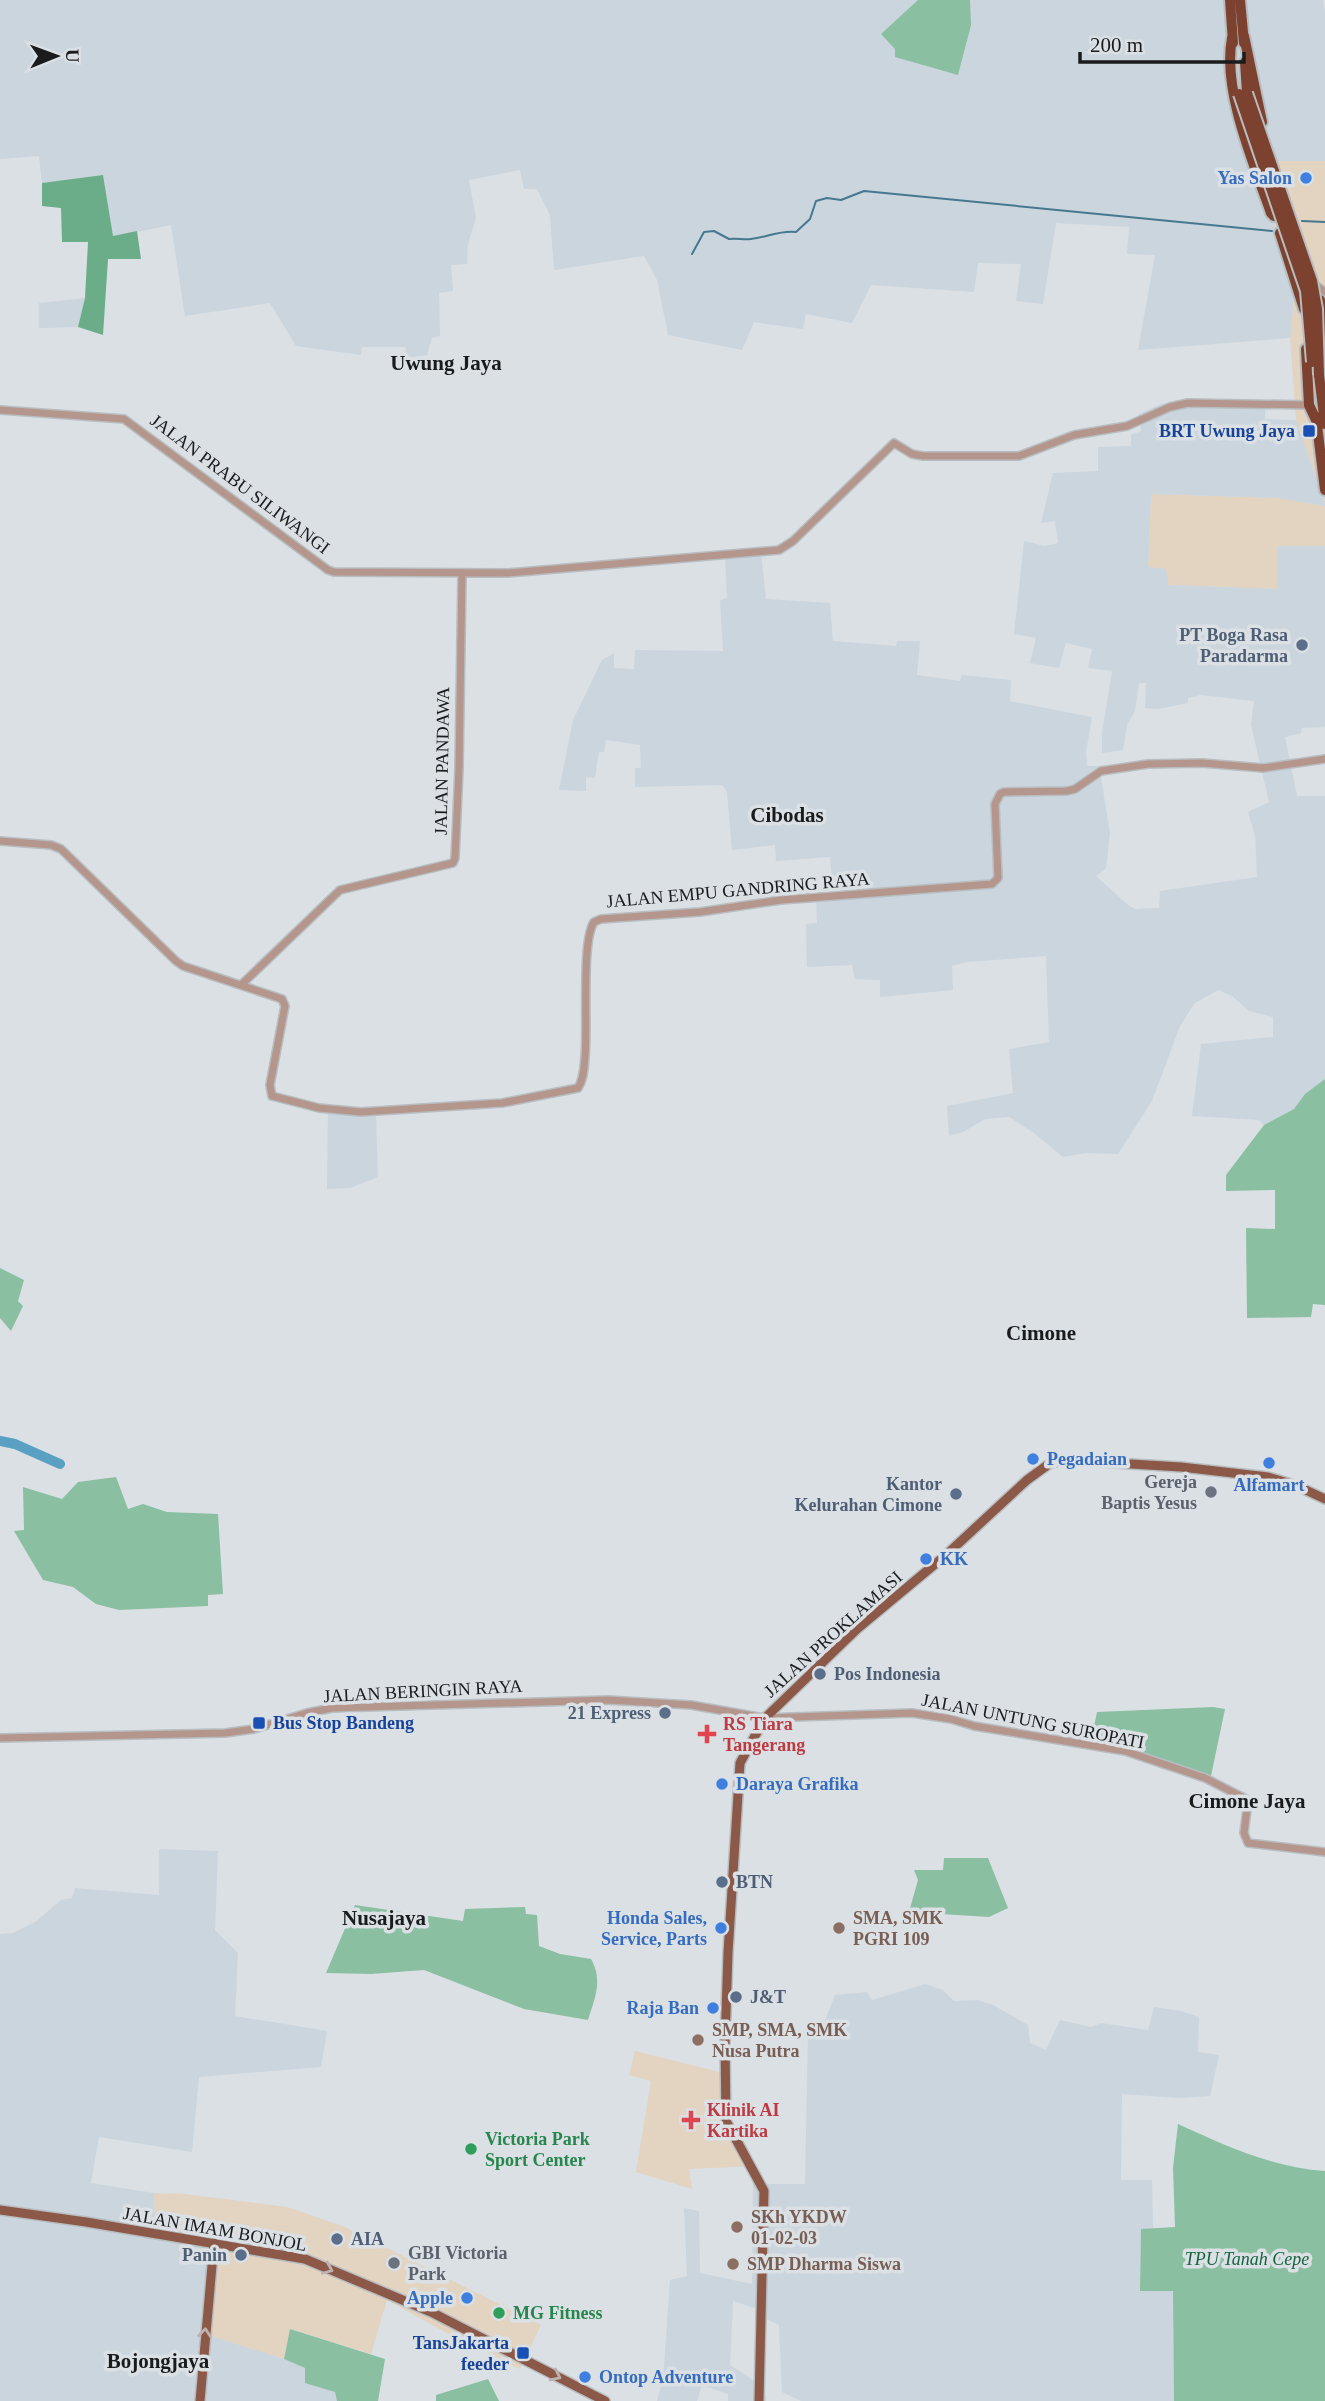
<svg xmlns="http://www.w3.org/2000/svg" width="1325" height="2401" viewBox="0 0 1325 2401" font-family="'Times New Roman',serif">
<style>
.commercial{fill:#e3d3c1}
.built{fill:#cad5de}
.green{fill:#8abfa1}
.forest{fill:#6bad89}
.lines{fill:none;stroke-linecap:round;stroke-linejoin:round}
.stream{stroke:#467890;stroke-width:2}
.river{stroke:#5aa0c2;stroke-width:10}
.minor-casing{stroke:#b8bdc0;stroke-width:10}
.major-casing{stroke:#b8bdc0;stroke-width:12}
.highway-casing{stroke:#b8bdc0;stroke-width:14}
.minor{stroke:#b4968d;stroke-width:7}
.major{stroke:#8c5948;stroke-width:9}
.highway{stroke:#7d422f;stroke-width:10}
.highway-bridge-casing{stroke:#b8bdc0;stroke-width:14;stroke-linecap:butt}
.highway-bridge{stroke:#7d422f;stroke-width:10}
.oneway{stroke:#bfb1ad}
.shop-dot{fill:#3f7fe0;stroke:#dbe0e4;stroke-width:2.5}
.transit-dot{fill:#1a4fb4;stroke:#dbe0e4;stroke-width:2.5}
.service-dot{fill:#5c6f8a;stroke:#dbe0e4;stroke-width:2.5}
.worship-dot{fill:#6b7280;stroke:#dbe0e4;stroke-width:2.5}
.health-dot{fill:#e0444e;stroke:#dbe0e4;stroke-width:2.5}
.education-dot{fill:#8d6e63;stroke:#dbe0e4;stroke-width:2.5}
.leisure-dot{fill:#2e9e5b;stroke:#dbe0e4;stroke-width:2.5}
.labels{text-anchor:middle;dominant-baseline:central;stroke-width:7;stroke-linejoin:round;paint-order:stroke}
.shop-label{font-size:18px;font-weight:bold;fill:#366cbe;stroke:#dbe0e4;text-anchor:end}
.transit-label{font-size:18px;font-weight:bold;fill:#164399;stroke:#dbe0e4;text-anchor:end}
.street-label{font-size:18px;fill:#191b1c;stroke:#dbe0e4}
.service-label{font-size:18px;font-weight:bold;fill:#4e5e75;stroke:#dbe0e4;text-anchor:end}
.worship-label{font-size:18px;font-weight:bold;fill:#5b616d;stroke:#dbe0e4;text-anchor:end}
.health-label{font-size:18px;font-weight:bold;fill:#be3a42;stroke:#dbe0e4;text-anchor:start}
.education-label{font-size:18px;font-weight:bold;fill:#785e54;stroke:#dbe0e4;text-anchor:start}
.leisure-label{font-size:18px;font-weight:bold;fill:#27864d;stroke:#dbe0e4;text-anchor:start}
.park-label{font-size:18px;font-style:italic;fill:#166441;stroke:#dbe0e4}
.quarter-label{font-size:21px;font-weight:bold;fill:#191b1c;stroke:#dbe0e4}
</style>
<rect width="100%" height="100%" fill="#dbe0e4"/>
<path class="commercial" d="M1252 161H1325V504L1296 420 1290 338 1295 286Z
M1151 494 1278 498 1325 506V546H1278V589L1167 585 1148 567Z
M635 2051 728 2074 726 2114 756 2166 689 2169 692 2189 636 2172 651 2081 629 2075Z
M154 2193 185 2194 287 2207 345 2227 541 2325 520 2369 452 2336 387 2300 371 2354 290 2329 284 2359 200 2333 208 2247 155 2239Z"/>
<path class="built" d="M0 0H1323L1325 12V161H1252L1295 286 1290 338 1138 350 1155 255 1127 254 1129 227 1056 223 1043 304 1016 301 1021 264 978 263 974 292 871 285 852 323 806 314 803 329 754 322 742 350 668 335 657 280 644 256 554 270 550 215 537 189H524L520 170 469 180 476 218 468 244 467 264 451 265 453 291 439 293 440 336 432 338 427 355 405 359 406 347H362L361 355 296 346 270 303 185 316 171 225 113 237 103 175 42 183 39 156 0 159Z
M85 298 78 327 39 328V303Z
M1185 400 1265 401V419L1296 420 1325 504V506L1278 498 1151 494 1148 567 1166 569 1168 585 1277 589 1278 546H1325V727L1302 728 1301 733 1285 737 1297 796H1325V1079L1305 1094 1294 1109 1264 1125 1259 1120 1192 1116 1201 1044 1273 1037V1017L1249 1011 1232 996 1218 990 1195 1003 1180 1026 1152 1101 1118 1154 1086 1153 1063 1157 1034 1133 1009 1117 985 1119 963 1132 949 1136 947 1106 1013 1093 1009 1049 1049 1042 1046 956 967 962 952 966 953 990 880 997V980L855 979 852 965 807 967 806 924 817 923 816 895 833 892 830 857 776 861 775 845 732 850 727 792 722 785 635 787V768H641L640 745 606 740 604 752H599L595 778 586 777V791L559 790 573 720 602 660 614 653V668L634 669 635 650 723 651 720 600 727 598 725 556 761 553 766 599 830 603 833 641 896 646 897 641H920L917 675 960 681 962 675 1011 680 1010 701 1092 717 1086 752 1087 766H1099L1110 833 1106 868 1096 876 1128 905 1135 909 1159 908 1160 891 1257 877 1255 835 1248 812 1269 802 1251 725 1254 701 1201 695 1188 698V703L1158 709 1145 708 1146 683H1139L1135 711 1127 725 1123 750 1102 753V733L1112 671 1088 668 1092 649 1066 643 1059 668 1030 663 1036 638 1014 634 1024 541 1045 546 1058 543 1055 521 1041 523 1053 473 1098 471V447L1131 446V435L1141 431 1139 414 1161 404Z
M328 1112 376 1115 378 1177 350 1188 327 1189Z
M159 1849 218 1851 215 1930 238 1953 235 2016 327 2031 321 2067 199 2077 192 2152 99 2137 91 2183 154 2193 155 2239 208 2247 201 2333 284 2359 305 2368 335 2392 337 2401H0V1934L13 1933 35 1922 61 1900 72 1898 75 1888 159 1895Z
M925 1984 943 1990 954 2001 978 2000 993 2005 1028 2025 1030 2043 1046 2050 1060 2020 1091 2027 1101 2023 1148 2030 1154 2007 1181 2011 1199 2017 1198 2052 1219 2055 1210 2096 1178 2098 1122 2094 1121 2180H1152L1153 2228 1141 2230 1140 2290 1173 2291 1174 2401H801L782 2392 779 2325 764 2318V2311L733 2301 730 2365 759 2384 766 2397V2401H728V2394L702 2385 697 2401H657L663 2380 670 2280 687 2276 684 2208 699 2211 700 2273 752 2284 753 2184H805L808 2034 824 2023 835 1995 867 1992 872 2000Z"/>
<path class="green" d="M918 0H970L971 25 958 75 895 57V49L881 34Z
M1325 1079V1305L1313 1304 1311 1317 1247 1318 1246 1228 1275 1229V1190L1226 1191V1175L1264 1125 1294 1109 1305 1094Z
M0 1268 24 1280 18 1301 23 1306 11 1331 0 1318Z
M116 1477 128 1509 143 1504 167 1512 218 1514 223 1594 208 1595V1606L119 1610 96 1604 73 1587 43 1580 14 1531 24 1530 23 1487 62 1499 78 1482Z
M1213 1707 1225 1709 1211 1776 1119 1746 1091 1741 1097 1712Z
M944 1858H988L1008 1908 989 1917 909 1912 918 1880 914 1870H943Z
M355 1905 463 1921 465 1909 525 1907 526 1914 537 1915 539 1946 560 1954 591 1959C603 1980 595 1998 588 2020L524 2009 424 1970 371 1974 326 1973Z
M1178 2124C1224 2145 1273 2168 1325 2171V2401H1174L1173 2291H1140L1141 2229 1175 2227 1173 2168Z
M290 2329 385 2359 378 2401H337L335 2392 305 2383V2368L284 2359Z
M488 2379 499 2401H436V2395Z"/>
<path class="forest" d="M103 175 113 236 137 231 141 259H108L103 335 78 327 85 298 88 242H62L61 208 42 206V183Z"/>
<g class="lines">
<path class="stream" d="M1302 221 1325 222
M692 254 704 232 714 231 729 239C737 238 744 240 751 239 768 237 780 230 796 232L810 219 816 201 827 198 841 200 864 191 1272 231"/>
<path class="river" d="M0 1441 15 1444 60 1464"/>
<defs>
<path id="minor" d="M1318 287 1325 292
M0 410 124 419 328 570 334 572 508 573 779 550 793 541 894 443 912 454 923 456H1019L1074 435 1127 426 1170 407 1188 403 1309 405
M0 841 51 845 61 849 176 961 183 966 282 999 285 1006 270 1085 272 1096 319 1108 361 1112 502 1103 578 1088C584 1079 584 1067 585 1057 588 1027 581 942 594 922L601 919 700 912 781 900 992 884 998 878 995 804 1000 794 1004 792 1067 791 1075 789 1101 771 1148 764 1202 763 1263 768 1325 759
M241 985 340 890 453 863 455 858 459 769 462 574
M0 1738 225 1733 254 1729 307 1713 332 1708 608 1700 691 1705 765 1718 912 1713 951 1719 974 1726 1125 1751 1205 1778 1246 1799 1248 1801 1244 1833 1248 1843 1325 1852"/>
<path id="major" d="M0 2210 86 2222 305 2259 431 2312 605 2401
M200 2401 214 2243
M759 2401 764 2191 726 2121 725 2043 728 1953 740 1763 765 1718 857 1629 946 1555 1027 1480 1049 1464 1059 1461H1081L1181 1467 1268 1477 1295 1485 1325 1499"/>
<path id="highway" d="M1230 0 1233 43
M1240 0 1244 43
M1244 36 1262 122
M1232 38C1222 90 1254 164 1271 213L1274 216 1282 214
M1245 62 1247 93
M1280 233 1304 309
M1320 300 1325 367
M1306 349 1309 405 1317 422
M1319 375 1325 424
M1316 417 1325 490"/>
</defs>
<use href="#minor" class="minor-casing"/>
<use href="#major" class="major-casing"/>
<use href="#highway" class="highway-casing"/>
<use href="#minor" class="minor"/>
<use href="#major" class="major"/>
<use href="#highway" class="highway"/>
<defs>
<path id="highway-bridge" d="M1247 93 1312 281 1317 309 1319 375
M1239 94 1306 291 1312 362"/>
</defs>
<use href="#highway-bridge" class="highway-bridge-casing"/>
<use href="#highway-bridge" class="highway-bridge"/>
</g>
<defs><path id="oneway-chevron" d="M-2-3.5L2.5 0L-2 3.5" fill="none" stroke-width="1.6" stroke-linecap="round" stroke-linejoin="round" transform="scale(1.75)"/></defs>
<g class="oneway">
<use href="#oneway-chevron" transform="translate(328 2269) rotate(23)"/>
<use href="#oneway-chevron" transform="translate(205 2333) rotate(-84)"/>
<use href="#oneway-chevron" transform="translate(556 2376) rotate(26)"/>
</g>
<g class="shop-dot">
<circle cx="1306" cy="178" r="7"/>
<circle cx="1033" cy="1459" r="7"/>
<circle cx="1269" cy="1463" r="7"/>
<circle cx="926" cy="1559" r="7"/>
<circle cx="722" cy="1784" r="7"/>
<circle cx="721" cy="1928" r="7"/>
<circle cx="713" cy="2008" r="7"/>
<circle cx="467" cy="2298" r="7"/>
<circle cx="585" cy="2377" r="7"/>
</g>
<g class="transit-dot">
<rect x="1302" y="424" width="14" height="14" rx="3.5"/>
<rect x="252" y="1716" width="14" height="14" rx="3.5"/>
<rect x="516" y="2346" width="14" height="14" rx="3.5"/>
</g>
<g class="service-dot">
<circle cx="1302" cy="645" r="7"/>
<circle cx="956" cy="1494" r="7"/>
<circle cx="820" cy="1674" r="7"/>
<circle cx="665" cy="1713" r="7"/>
<circle cx="722" cy="1882" r="7"/>
<circle cx="736" cy="1997" r="7"/>
<circle cx="337" cy="2239" r="7"/>
<circle cx="241" cy="2255" r="7"/>
</g>
<g class="worship-dot">
<circle cx="1211" cy="1492" r="7"/>
<circle cx="394" cy="2263" r="7"/>
</g>
<g class="health-dot">
<path d="M703.5 1723.5h7v7h7v7h-7v7h-7v-7h-7v-7h7z"/>
<path d="M687.5 2109.5h7v7h7v7h-7v7h-7v-7h-7v-7h7z"/>
</g>
<g class="education-dot">
<circle cx="839" cy="1928" r="7"/>
<circle cx="698" cy="2040" r="7"/>
<circle cx="737" cy="2227" r="7"/>
<circle cx="733" cy="2264" r="7"/>
</g>
<g class="leisure-dot">
<circle cx="471" cy="2149" r="7"/>
<circle cx="499" cy="2313" r="7"/>
</g>
<g class="labels">
<g class="shop-label">
<text x="1292" y="178">Yas Salon</text>
<text x="1047" y="1459" text-anchor="start">Pegadaian</text>
<text x="1269" y="1485" text-anchor="middle">Alfamart</text>
<text x="940" y="1559" text-anchor="start">KK</text>
<text x="736" y="1784" text-anchor="start">Daraya Grafika</text>
<text x="707" y="1918">Honda Sales,<tspan x="707" dy="21">Service, Parts</tspan></text>
<text x="699" y="2008">Raja Ban</text>
<text x="453" y="2298">Apple</text>
<text x="599" y="2377" text-anchor="start">Ontop Adventure</text>
</g>
<g class="transit-label">
<text x="1295" y="431">BRT Uwung Jaya</text>
<text x="273" y="1723" text-anchor="start">Bus Stop Bandeng</text>
<text x="509" y="2343">TansJakarta<tspan x="509" dy="21">feeder</tspan></text>
</g>
<g class="street-label">
<text transform="translate(240 484) rotate(37)">JALAN PRABU SILIWANGI</text>
<text transform="translate(442 761) rotate(-89)">JALAN PANDAWA</text>
<text transform="translate(738 890) rotate(-5)">JALAN EMPU GANDRING RAYA</text>
<text transform="translate(833 1634) rotate(-42)">JALAN PROKLAMASI</text>
<text transform="translate(423 1691) rotate(-3)">JALAN BERINGIN RAYA</text>
<text transform="translate(1033 1721) rotate(11)">JALAN UNTUNG SUROPATI</text>
<text transform="translate(215 2229) rotate(10)">JALAN IMAM BONJOL</text>
</g>
<g class="service-label">
<text x="1288" y="635">PT Boga Rasa<tspan x="1288" dy="21">Paradarma</tspan></text>
<text x="942" y="1484">Kantor<tspan x="942" dy="21">Kelurahan Cimone</tspan></text>
<text x="834" y="1674" text-anchor="start">Pos Indonesia</text>
<text x="651" y="1713">21 Express</text>
<text x="736" y="1882" text-anchor="start">BTN</text>
<text x="750" y="1997" text-anchor="start">J&amp;T</text>
<text x="351" y="2239" text-anchor="start">AIA</text>
<text x="227" y="2255">Panin</text>
</g>
<g class="worship-label">
<text x="1197" y="1482">Gereja<tspan x="1197" dy="21">Baptis Yesus</tspan></text>
<text x="408" y="2253" text-anchor="start">GBI Victoria<tspan x="408" dy="21">Park</tspan></text>
</g>
<g class="health-label">
<text x="723" y="1724">RS Tiara<tspan x="723" dy="21">Tangerang</tspan></text>
<text x="707" y="2110">Klinik AI<tspan x="707" dy="21">Kartika</tspan></text>
</g>
<g class="education-label">
<text x="853" y="1918">SMA, SMK<tspan x="853" dy="21">PGRI 109</tspan></text>
<text x="712" y="2030">SMP, SMA, SMK<tspan x="712" dy="21">Nusa Putra</tspan></text>
<text x="751" y="2217">SKh YKDW<tspan x="751" dy="21">01-02-03</tspan></text>
<text x="747" y="2264">SMP Dharma Siswa</text>
</g>
<g class="leisure-label">
<text x="485" y="2139">Victoria Park<tspan x="485" dy="21">Sport Center</tspan></text>
<text x="513" y="2313">MG Fitness</text>
</g>
<g class="park-label">
<text x="1247" y="2259">TPU Tanah Cepe</text>
</g>
<g class="quarter-label">
<text x="446" y="363">Uwung Jaya</text>
<text x="787" y="815">Cibodas</text>
<text x="1041" y="1333">Cimone</text>
<text x="1247" y="1801">Cimone Jaya</text>
<text x="384" y="1918">Nusajaya</text>
<text x="158" y="2361">Bojongjaya</text>
</g>
</g>
<g transform="translate(56 56) rotate(89)" stroke="#dbe0e4" stroke-width="5" paint-order="stroke">
<path d="M0-5L12 26L0 18L-12 26Z" fill="#191b1c"/>
<text y="-10" font-size="19" font-weight="bold" text-anchor="middle" fill="#191b1c">U</text>
</g>
<path d="M1080 52v10h164v-10" fill="none" stroke="#191b1c" stroke-width="3.5"/>
<text x="1090" y="52" font-size="21" fill="#191b1c" stroke="#dbe0e4" stroke-width="5" paint-order="stroke">200 m</text>
</svg>
